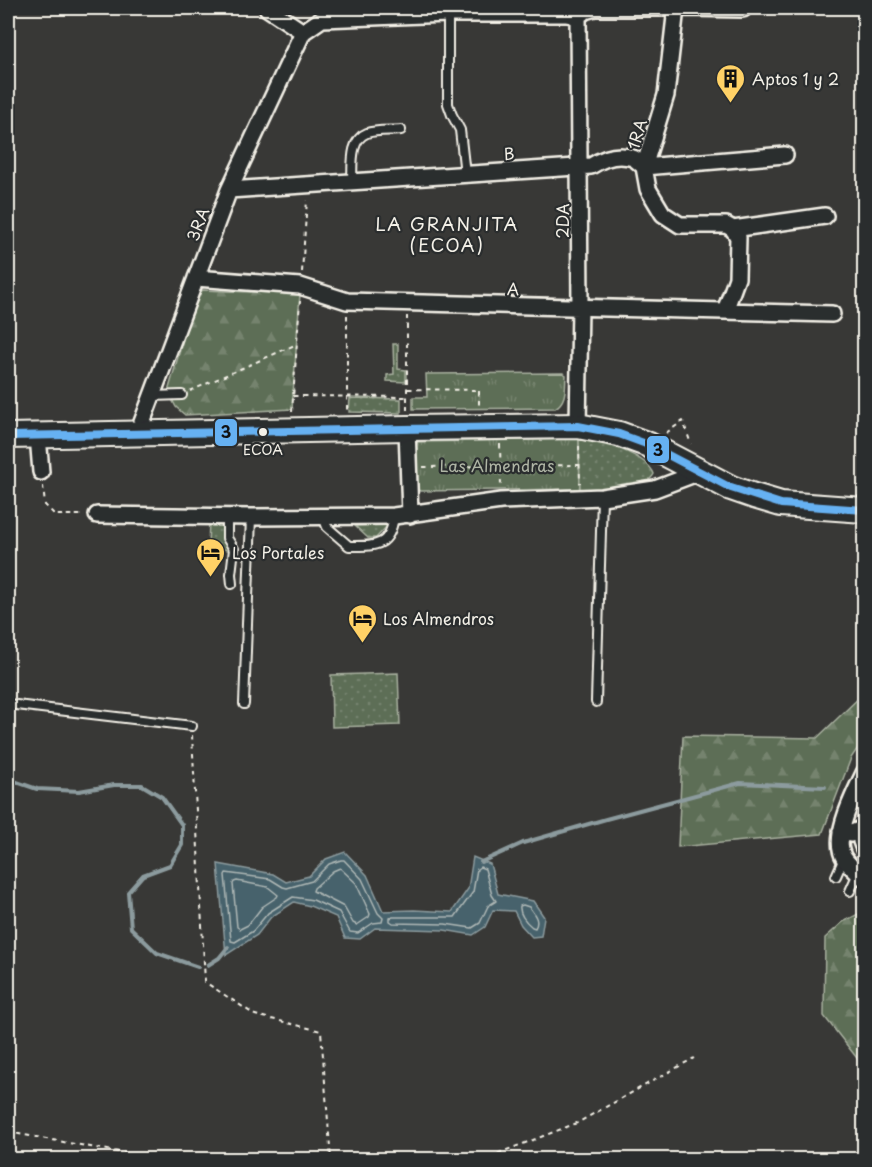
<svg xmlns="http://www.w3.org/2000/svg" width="872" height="1167" viewBox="0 0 872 1167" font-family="'Playpen Sans',sans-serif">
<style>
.forest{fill:url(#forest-firs);stroke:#a8b09f;stroke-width:1.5}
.park{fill:url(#park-tufts);stroke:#a8b09f;stroke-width:1.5}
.garden{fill:url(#garden-dots);stroke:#a8b09f;stroke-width:1.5}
.water{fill:#47626c;stroke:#8c9b9e;stroke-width:1.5}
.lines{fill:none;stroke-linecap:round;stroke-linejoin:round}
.shore{stroke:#afb8b6;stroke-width:1.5}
.stream{stroke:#8c9b9e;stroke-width:4}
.service-casing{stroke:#f4f1e8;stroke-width:12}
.minor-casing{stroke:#f4f1e8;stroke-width:20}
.primary-casing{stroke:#f4f1e8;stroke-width:28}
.path{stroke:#f4f1e8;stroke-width:2;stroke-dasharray:4.5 4.5;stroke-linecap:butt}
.service{stroke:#2a2d2e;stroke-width:8}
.minor{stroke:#2a2d2e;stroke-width:15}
.primary{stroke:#2a2d2e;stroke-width:24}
.bus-1-casing{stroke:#2a2d2e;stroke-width:12}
.bus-1{stroke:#66b1f2;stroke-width:8}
.bus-dot{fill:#f4f1e8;stroke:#2a2d2e;stroke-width:2}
.labels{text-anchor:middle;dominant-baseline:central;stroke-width:4.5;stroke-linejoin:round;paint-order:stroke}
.bus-label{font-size:14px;fill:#f4f1e8;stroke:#2a2d2e}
.poi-label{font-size:16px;fill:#f4f1e8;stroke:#2a2d2e;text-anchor:start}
.street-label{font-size:16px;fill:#f4f1e8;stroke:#2a2d2e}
.park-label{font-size:16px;fill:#b0b6a6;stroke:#2a2d2e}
.neighbourhood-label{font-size:18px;letter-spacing:1.5px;fill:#f4f1e8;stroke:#2a2d2e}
.line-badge{stroke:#2a2d2e;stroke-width:2}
.pale-badge-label{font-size:16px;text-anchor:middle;font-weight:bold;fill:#111}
</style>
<defs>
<pattern id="forest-firs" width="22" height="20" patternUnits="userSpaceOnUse" patternTransform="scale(1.5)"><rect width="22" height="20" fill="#5d6e56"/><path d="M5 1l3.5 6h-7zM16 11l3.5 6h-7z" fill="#75836e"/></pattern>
<pattern id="park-tufts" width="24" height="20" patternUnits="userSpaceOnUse" patternTransform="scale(1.5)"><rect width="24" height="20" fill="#5d6e56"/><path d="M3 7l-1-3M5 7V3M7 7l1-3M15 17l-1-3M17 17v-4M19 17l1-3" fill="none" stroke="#75836e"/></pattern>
<pattern id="garden-dots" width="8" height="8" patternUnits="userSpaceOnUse" patternTransform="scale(1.5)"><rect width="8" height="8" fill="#5d6e56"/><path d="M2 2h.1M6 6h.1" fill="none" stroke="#75836e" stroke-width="1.8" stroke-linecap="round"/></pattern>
</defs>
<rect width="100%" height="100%" fill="#383836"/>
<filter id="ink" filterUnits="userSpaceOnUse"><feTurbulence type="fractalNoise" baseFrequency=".0167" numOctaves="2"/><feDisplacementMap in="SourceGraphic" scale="12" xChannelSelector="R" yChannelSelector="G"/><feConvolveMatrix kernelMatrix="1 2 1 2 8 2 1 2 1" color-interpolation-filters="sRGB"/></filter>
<g filter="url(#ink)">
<path class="forest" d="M203 290 300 294 292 409 185 415 176 407 168 392 196 294Z
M864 693V739L851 758 822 834 678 847 683 736 817 738Z
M862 912H864V1067L824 1016 825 938 843 922Z"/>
<path class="park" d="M563 373 566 375C565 388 567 401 555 408L413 409V397H427L426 374Z
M579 439 580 489 420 491 416 489 415 445 418 442Z"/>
<path class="garden" d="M393 344H398V369L406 370V382L387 381V375L394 374Z
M350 398 401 399V413L349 412Z
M579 439C597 438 648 456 654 474 646 491 597 489 580 489Z
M209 519 222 520 228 550 208 548Z
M388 525 376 538H368L355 526Z
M398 673 400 725 332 727 331 675Z"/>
<path class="water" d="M345 852 367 875 383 911 414 910 452 912 468 889 473 857 490 864 498 894 533 901 544 917 541 936 532 937 521 925 514 911 493 910 485 927 473 935 444 930 375 928 360 939 345 938 336 917 310 906 294 902 271 917 257 935 226 955 218 864 273 874 286 882 309 876 326 859Z"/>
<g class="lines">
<path class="shore" d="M341 860H344L362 879 378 913 383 918 382 922 373 923 358 933 350 932 339 912 313 900 293 897 268 913 253 931 235 942 231 941 225 875 226 873 270 879 283 887 287 888 312 881 329 864Z
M480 867 485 869 492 895 496 901 488 906 480 923 472 928 445 924 393 923 390 921V918L393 917H455L473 892 477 869Z
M340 868 356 883 370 914 369 917 357 925 353 923 344 907 313 891 314 888 333 871Z
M237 881 268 887 278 895 277 897 262 907 248 925 240 929 237 927 233 884 234 882Z
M523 905 529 907C534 914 540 920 535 928L532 927C526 922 519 914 520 906Z"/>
<path class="stream" d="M8 779 37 789 79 791 114 785H142L162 797 182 825V845L170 865 143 875 128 892 131 928 157 953 198 967
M481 862 523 843 606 819 740 783 825 787
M208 965 219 958 228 947"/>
<defs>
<path id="service" d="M448 14V104L452 115 460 130 465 174
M352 181C353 166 349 140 367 133 375 130 392 131 401 130
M152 396 182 395
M227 516V538L234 549 231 574 232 584
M323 517 327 527 349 546C375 546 390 548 394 516
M596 702 602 497
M8 704 192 726
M244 704 251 517
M836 876 844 858
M850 891 858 873"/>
<path id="minor" d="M267 8 303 32
M676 8 666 95 644 167 648 189 663 214 680 225H726L733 229 738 237 737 278 725 311
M684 8 743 9
M578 16 580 307 578 426
M303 32 322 19 448 14H567L578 16 585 11 595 8H662
M229 190 591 166C603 158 618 153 633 158 637 160 641 164 644 167L785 155
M733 229 825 216
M196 278 300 286 347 301 832 314
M407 428 410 515
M138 433 229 190 303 32
M38 436 41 472
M97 515 251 517 394 516 501 501 602 497 655 489 700 472
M864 773C855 793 831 837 844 858 849 866 858 873 864 878
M864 827 861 841 864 849
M841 831 850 834 864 828"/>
<path id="primary" d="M8 436 407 428 578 426 619 434 649 445 731 488 754 496 781 504 864 510"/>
</defs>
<use href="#service" class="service-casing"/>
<use href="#minor" class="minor-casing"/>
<use href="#primary" class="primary-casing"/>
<path class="path" d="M302 272 307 200
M347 315V411
M408 389 479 390V409
M190 391 297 344
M293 396 407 397
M407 410V316
M292 412 300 301
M666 433 683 421 691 444
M500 444 501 487
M579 446 580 483
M423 467 579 465
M43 486 45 505 55 515H83
M192 735 205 982 255 1015 321 1031 331 1160
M8 1132 163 1160
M481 1160 577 1123 694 1058"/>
<use href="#service" class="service"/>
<use href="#minor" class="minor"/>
<use href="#primary" class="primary"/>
<defs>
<path id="bus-1" d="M8 436 578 426 619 434 649 445 731 488 781 504 864 510"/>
</defs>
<use href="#bus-1" class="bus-1-casing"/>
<use href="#bus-1" class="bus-1"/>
</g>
</g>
<defs>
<symbol id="building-pin" viewBox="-11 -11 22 30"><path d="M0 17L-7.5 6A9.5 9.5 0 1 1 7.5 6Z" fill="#ffd166" stroke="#2a2d2e"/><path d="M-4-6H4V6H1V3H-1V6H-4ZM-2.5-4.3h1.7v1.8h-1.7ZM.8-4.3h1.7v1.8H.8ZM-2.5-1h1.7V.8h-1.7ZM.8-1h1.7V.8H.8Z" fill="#111"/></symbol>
<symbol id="hotel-pin" viewBox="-11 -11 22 30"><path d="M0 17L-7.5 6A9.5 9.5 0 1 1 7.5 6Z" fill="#ffd166" stroke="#2a2d2e"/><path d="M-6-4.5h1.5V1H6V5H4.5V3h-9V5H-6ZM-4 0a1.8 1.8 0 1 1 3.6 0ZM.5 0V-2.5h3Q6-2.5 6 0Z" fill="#111"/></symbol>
</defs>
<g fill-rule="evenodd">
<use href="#building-pin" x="714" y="62" width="33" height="45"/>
<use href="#hotel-pin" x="194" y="536" width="33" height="45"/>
<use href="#hotel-pin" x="346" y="602" width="33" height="45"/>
</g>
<circle class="bus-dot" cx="263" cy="432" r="5"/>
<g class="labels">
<g class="bus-label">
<text x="263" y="449">ECOA</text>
</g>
<g class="poi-label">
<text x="752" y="78">Aptos 1 y 2</text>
<text x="232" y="552">Los Portales</text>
<text x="383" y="618">Los Almendros</text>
</g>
<g class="street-label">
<text transform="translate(636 134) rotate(-74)">1RA</text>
<text transform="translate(509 153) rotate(-4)">B</text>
<text transform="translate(562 221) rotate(-90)">2DA</text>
<text transform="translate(197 224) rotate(-69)">3RA</text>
<text transform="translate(513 288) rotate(1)">A</text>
</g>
<g class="park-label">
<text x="497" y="465">Las Almendras</text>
</g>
<g class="neighbourhood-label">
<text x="447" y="223">LA GRANJITA<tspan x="447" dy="21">(ECOA)</tspan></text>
</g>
</g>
<g class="line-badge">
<rect x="214" y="418" width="24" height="29" rx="6" fill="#66b1f2"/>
<rect x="646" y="435" width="24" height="29" rx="6" fill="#66b1f2"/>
</g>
<g class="pale-badge-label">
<text x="226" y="438">3</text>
<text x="658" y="456">3</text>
</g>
<rect width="872" height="1167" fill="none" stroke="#2a2d2e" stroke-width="30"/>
<rect x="15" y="15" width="842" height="1137" fill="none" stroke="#f4f1e8" stroke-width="2" filter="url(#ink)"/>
</svg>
